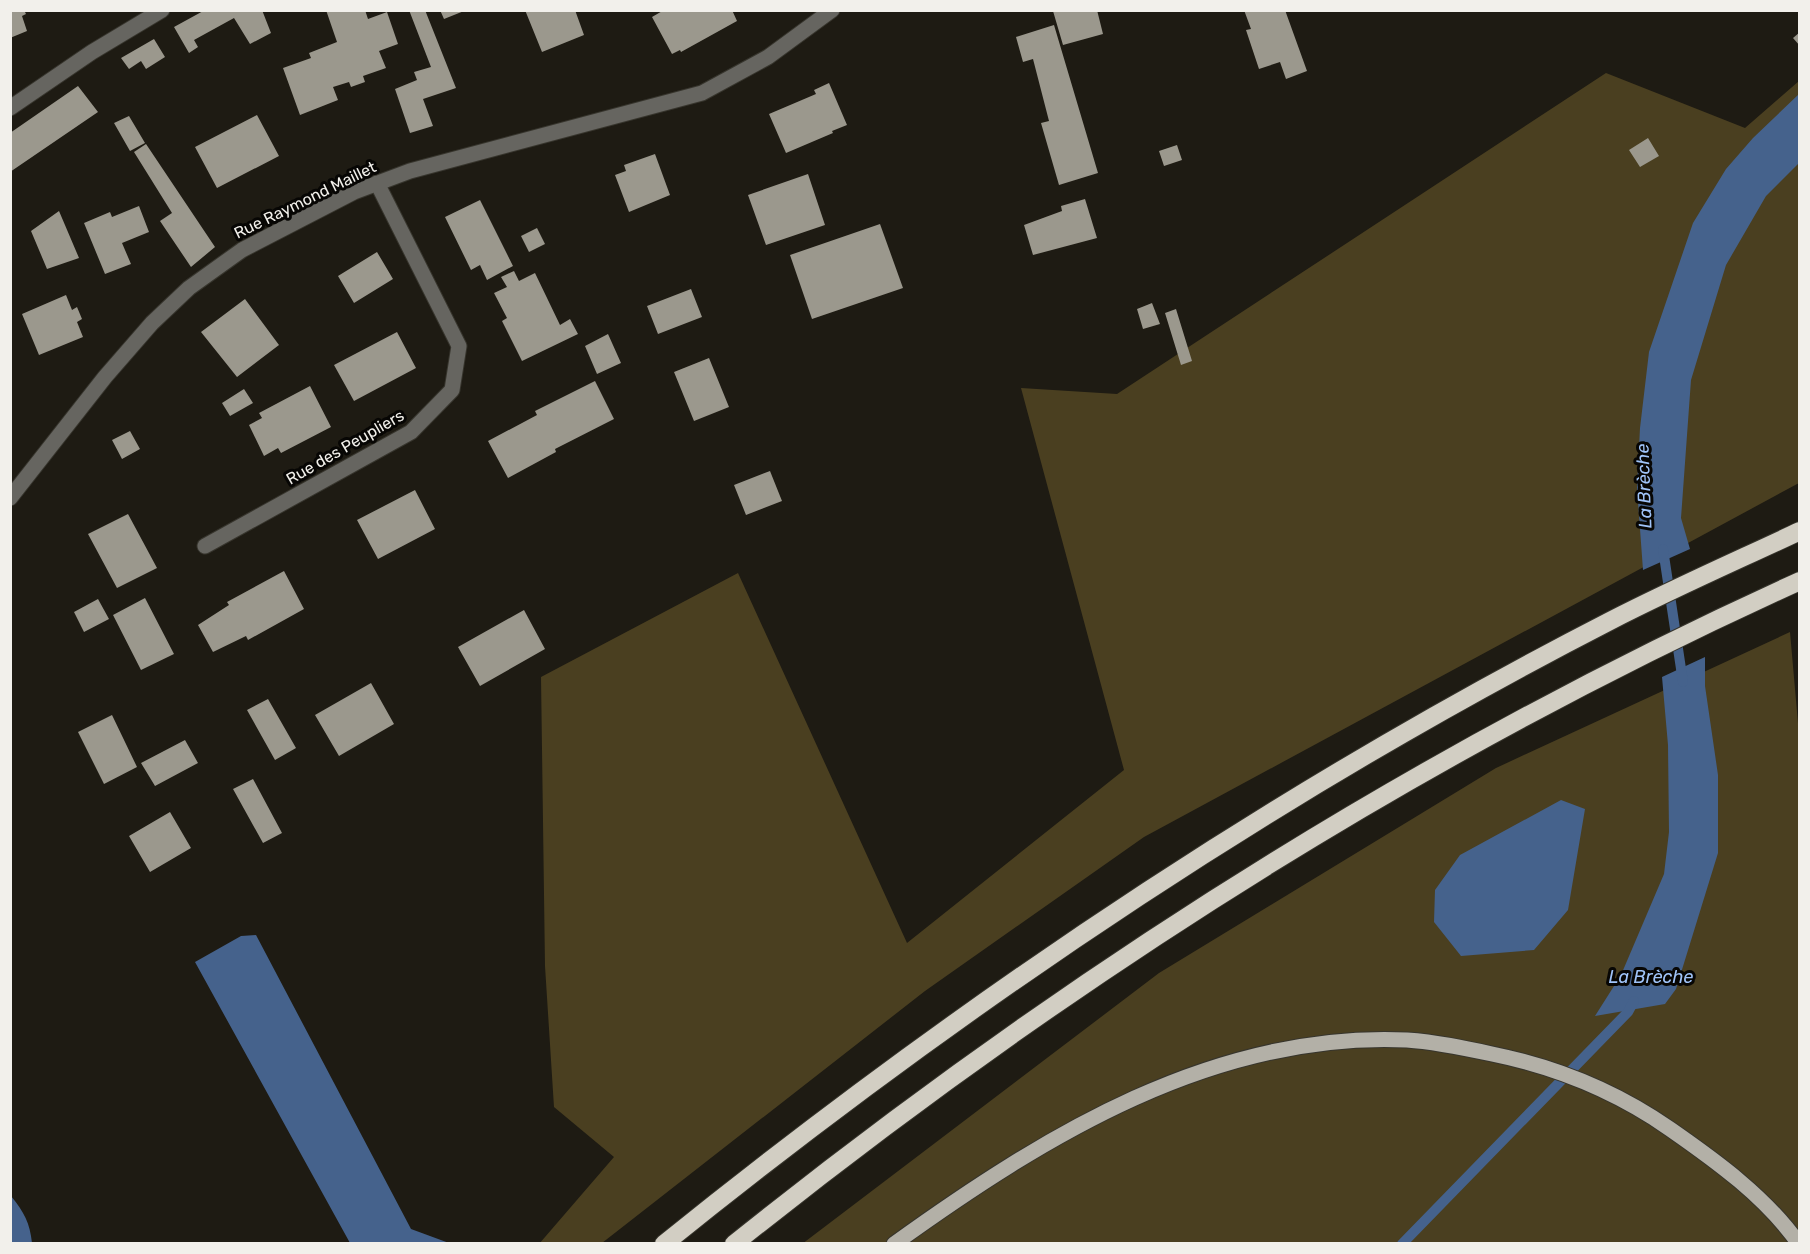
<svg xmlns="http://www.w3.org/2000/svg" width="1810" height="1254" viewBox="0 0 1810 1254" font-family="Rubik,sans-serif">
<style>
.green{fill:#4a3f20}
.water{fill:#45628c}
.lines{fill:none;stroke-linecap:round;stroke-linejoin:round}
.stream{stroke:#45628c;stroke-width:10}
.building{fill:#9b988d}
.minor-casing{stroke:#37352d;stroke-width:17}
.major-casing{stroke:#37352d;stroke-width:17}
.highway-casing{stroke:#37352d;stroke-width:20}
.minor{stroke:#666560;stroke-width:15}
.major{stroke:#b3b0a7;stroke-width:15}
.highway{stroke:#d2cec3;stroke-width:18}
.labels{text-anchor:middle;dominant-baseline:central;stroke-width:6;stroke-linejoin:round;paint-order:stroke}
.street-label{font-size:16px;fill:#f2f0eb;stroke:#070604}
.water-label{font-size:18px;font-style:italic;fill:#a0c4f9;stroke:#070604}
</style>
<rect width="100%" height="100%" fill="#1e1b13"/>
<path class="green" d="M1606 73 1745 128 1799 81V483L1144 837 925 991 602 1243 539 1244 614 1157 554 1107 545 966 541 677 738 573 907 943 1124 770 1021 388 1117 394Z
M1790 632 1800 746V1228L1790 1243 802 1244 1159 973 1496 768Z"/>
<path class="water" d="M1799 94V163L1766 196 1726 265 1691 380 1681 518 1690 549 1643 570 1637 488 1640 428 1649 352 1693 223 1726 169 1753 138Z
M1705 657V686L1718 775V853L1676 989 1665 1004 1595 1016 1621 975 1664 874 1669 832 1668 745 1662 677Z
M1561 800 1585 809 1568 910 1534 950 1461 956 1434 922 1435 890 1460 855Z
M256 935 411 1229 449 1243H350L195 962 241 936Z
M11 1196C24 1212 30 1223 32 1243H11Z"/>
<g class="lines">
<path class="stream" d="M1663 549 1683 682
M1402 1244 1628 1012 1634 1001"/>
</g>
<path class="building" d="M10 10H24L26 14 22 16 27 31 10 38Z
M205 10H262L271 33 250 44 234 18 194 40 198 47 189 53 174 27Z
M326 10H365L368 19 387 12 398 44 379 51 386 68 363 76 365 82 351 87 349 82 333 87 338 100 300 115 283 68 311 58 309 53 337 42Z
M409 10H425L456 88 423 99 433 126 410 133 395 89 417 80 414 72 431 67Z
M440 10H464V11L444 19Z
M525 10H575L584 35 542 52Z
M664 10H732L737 21 681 52 680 50 672 54 652 17Z
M1097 10 1103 34 1063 45 1053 11Z
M1244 10H1285L1307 71 1286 79 1280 62 1259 69 1246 30 1251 29Z
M1054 25 1098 173 1059 185 1041 123 1049 121 1033 59 1023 62 1016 37Z
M1800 32V46L1793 38Z
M154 39 165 57 146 69 141 61 129 69 121 58Z
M829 83 847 125 832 131 833 133 786 153 769 114 816 94 814 90Z
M78 86 98 112 10 172V133Z
M257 115 279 156 217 188 195 147Z
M129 116 145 143 130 151 114 123Z
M1648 138 1659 156 1640 167 1629 150Z
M146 144 215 247 191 267 160 221 172 213 134 152Z
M1177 145 1182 160 1164 166 1159 151Z
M655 154 670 195 629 212 615 175 626 171 624 165Z
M808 174 825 225 766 245 748 195Z
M1085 199 1097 238 1033 255 1024 225 1062 211 1061 206Z
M480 200 513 266 487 280 480 265 471 270 445 217Z
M139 206 149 232 122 243 131 264 105 274 84 223 110 212 112 217Z
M59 211 79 258 47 269 31 231Z
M880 224 903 288 812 319 790 255Z
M537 228 545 244 529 252 521 236Z
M377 252 393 279 354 303 338 276Z
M514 271 519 281 535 273 560 325 570 319 578 334 522 361 502 321 507 318 494 293 507 287 501 277Z
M691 289 702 317 658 334 647 306Z
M66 295 72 310 77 307 82 319 77 322 83 337 39 355 22 314Z
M245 299 279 345 237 377 201 332Z
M1152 303 1160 324 1143 329 1137 309Z
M1176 309 1192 361 1181 365 1165 313Z
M397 332 416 368 354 401 334 365Z
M608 334 621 363 597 374 585 346Z
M709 358 729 407 694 421 674 372Z
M595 381 614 419 555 449 556 452 508 478 488 441 537 415 535 411Z
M310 386 331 427 281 453 278 448 264 456 249 425 262 418 259 413Z
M244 389 253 403 230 416 222 403Z
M130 431 140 449 122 459 112 440Z
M770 471 782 501 746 515 734 485Z
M415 490 435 529 378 559 357 520Z
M128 514 157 568 117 588 88 534Z
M284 571 304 609 248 640 246 636 213 652 198 625 229 605 227 602Z
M145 598 174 654 141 670 113 615Z
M98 599 109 619 84 632 74 612Z
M524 610 545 649 480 686 458 647Z
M371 683 394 724 339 756 315 715Z
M268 699 296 748 275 760 247 710Z
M112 715 137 767 104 784 78 732Z
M185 740 198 763 155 786 141 763Z
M253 779 282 833 263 843 233 789Z
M170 812 191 848 150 872 129 836Z"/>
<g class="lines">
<defs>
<path id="minor" d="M10 108 92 52 162 10
M10 498 105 377 152 323 189 288 242 250 354 192 410 171 702 93 768 57 832 10
M205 546 411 432 452 390 459 346 377 183"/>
<path id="major" d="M894 1244C1044 1136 1214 1031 1407 1040 1436 1042 1464 1048 1492 1054 1556 1067 1617 1092 1670 1129 1716 1161 1766 1197 1799 1244"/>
<path id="highway" d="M664 1244C959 1006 1273 794 1610 621 1672 589 1736 561 1800 531
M734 1244C1062 981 1417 754 1800 581"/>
</defs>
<use href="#minor" class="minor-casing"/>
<use href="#major" class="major-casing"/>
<use href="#highway" class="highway-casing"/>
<use href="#minor" class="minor"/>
<use href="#major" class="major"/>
<use href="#highway" class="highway"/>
</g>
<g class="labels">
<g class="street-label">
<text transform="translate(305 200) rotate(-26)">Rue Raymond Maillet</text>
<text transform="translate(345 447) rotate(-30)">Rue des Peupliers</text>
</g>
<g class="water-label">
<text transform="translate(1644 486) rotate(-92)">La Brèche</text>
<text x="1651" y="977">La Brèche</text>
</g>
</g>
<rect width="1810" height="1254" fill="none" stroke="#f2f0eb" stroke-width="24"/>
</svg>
